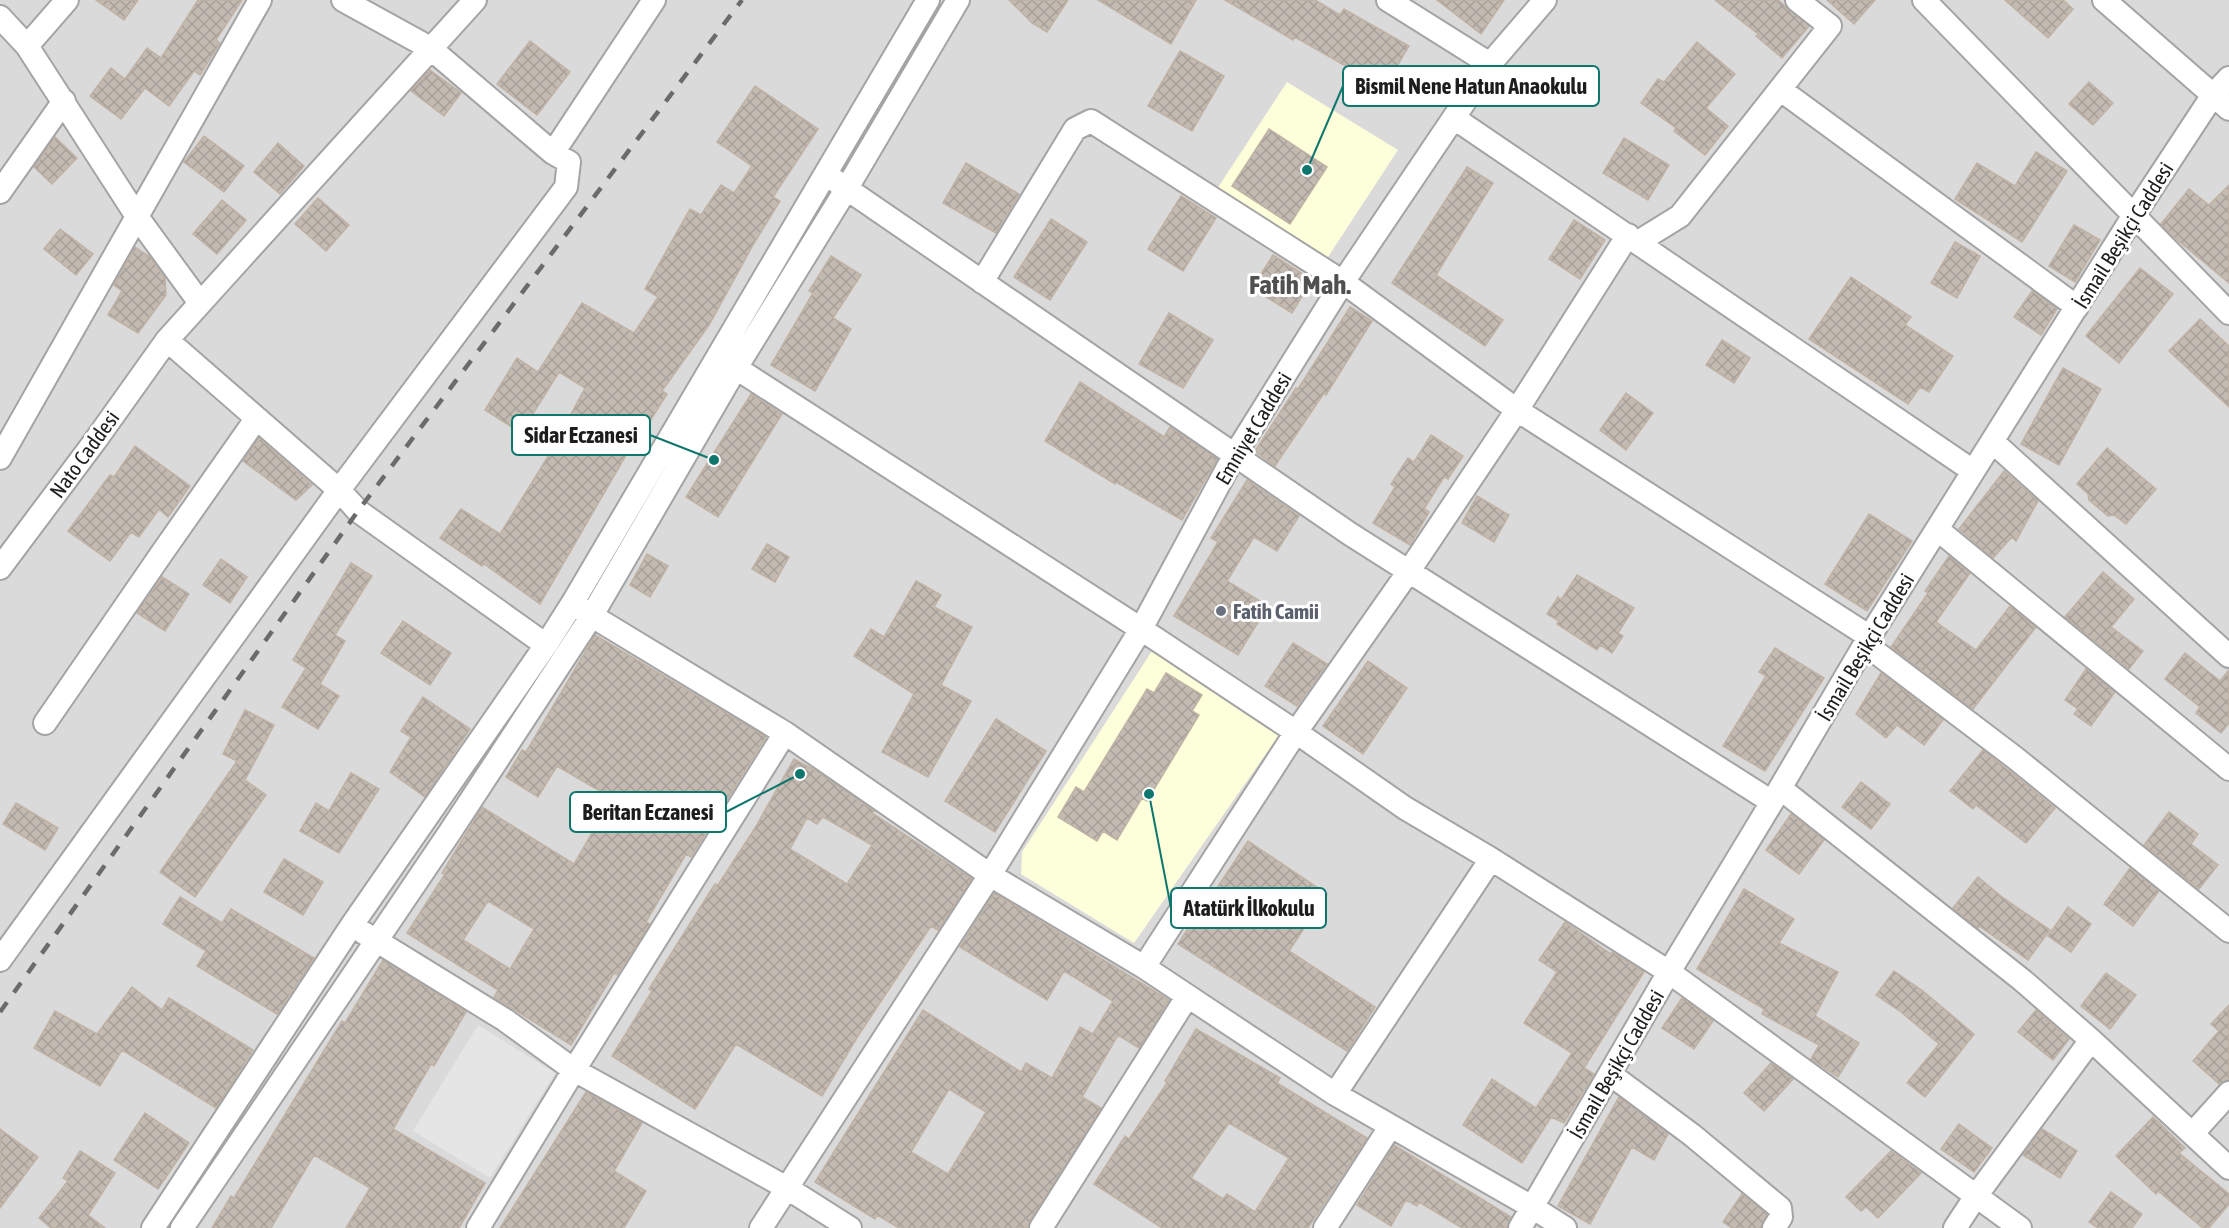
<svg xmlns="http://www.w3.org/2000/svg" width="2229" height="1228" viewBox="0 0 2229 1228" font-family="'Asap Condensed',sans-serif">
<style>
.residential{fill:#dbdada}
.education{fill:#fdffdb}
.parking{fill:#e5e5e5}
.building{fill:url(#building-cross-hatch);stroke:#c0b2a4;stroke-width:1.5;fill-rule:evenodd}
.lines{fill:none;stroke-linecap:round;stroke-linejoin:round}
.minor-casing{stroke:#a4a4a4;stroke-width:26}
.minor{stroke:#fff;stroke-width:22}
.rail{stroke:#6b6b6b;stroke-width:4.5;stroke-dasharray:12 12;stroke-linecap:butt}
.worship-dot{fill:#6b7280;stroke:#fff;stroke-width:2}
.labels{text-anchor:middle;dominant-baseline:central;stroke-width:6;stroke-linejoin:round;paint-order:stroke}
.street-label{font-size:21px;fill:#1d1d1d;stroke:#fff}
.worship-label{font-size:21px;font-weight:bold;fill:#5b616d;stroke:#fff;text-anchor:start}
.district-label{font-size:27px;font-weight:bold;fill:#505050;stroke:#fff}
.leader{fill:none;stroke:#0f766e;stroke-width:2}
.callout-dot{fill:#0f766e;stroke:#fff;stroke-width:2}
.callout{fill:#fff;stroke:#0f766e;stroke-width:2}
.callout-label{font-size:22px;text-anchor:middle;font-weight:bold;fill:#1d1d1d}
</style>
<defs>
<pattern id="building-cross-hatch" width="8" height="8" patternUnits="userSpaceOnUse" patternTransform="scale(1.5)"><rect width="8" height="8" fill="#c3bab2"/><path d="M0 0l8 8M0 8l8-8" fill="none" stroke="#a79f99"/></pattern>
</defs>
<rect width="100%" height="100%" fill="#eeebe2"/>
<path class="residential" d="M0 0H2229V1228H0Z"/>
<path class="education" d="M1287 82 1398 150 1326 260 1217 189Z
M1152 651 1279 735 1134 943 1021 874 1022 852Z"/>
<path class="parking" d="M478 1025 555 1073 490 1178 413 1131Z"/>
<path class="building" d="M96 0H138L124 20Z
M198 0H242L216 40 220 43 200 75 194 71 169 106 145 88 121 119 90 96 111 68 125 79 147 48 161 58Z
M1009 0H1068L1047 32 1032 23Z
M1098 0H1196L1171 44Z
M1225 0H1315L1340 15 1344 9 1409 46 1384 88 1295 37 1293 40Z
M1437 0H1504L1481 34Z
M1715 0H1778L1809 26 1782 58 1756 36 1758 34Z
M1827 0H1875L1854 24Z
M2005 0H2063L2073 9 2048 38Z
M530 41 570 72 537 115 497 84Z
M1697 42 1735 74 1706 108 1728 126 1705 155 1674 131 1676 128 1641 103 1658 79 1664 82Z
M1180 51 1224 76 1192 131 1148 106Z
M430 70 461 93 444 116 411 91Z
M2089 82 2113 103 2093 125 2069 104Z
M755 86 818 129 773 197 780 201 753 245 709 325 662 391 667 394 647 426 644 424 540 604 484 564 482 566 440 538 461 509 500 534 547 458 585 388 559 372 521 433 485 410 517 358 538 372 582 303 634 333 658 297 645 289 690 209 701 215 721 185 734 193 752 166 717 142Z
M1269 129 1327 167 1290 224 1232 186Z
M204 136 244 166 224 192 184 162Z
M55 137 77 158 52 184 34 167Z
M1624 138 1669 165 1648 200 1603 173Z
M278 143 304 166 280 194 254 172Z
M2036 152 2067 171 2022 242 1955 199 1977 163 2015 186Z
M966 163 1019 194 996 233 943 203Z
M1467 167 1493 183 1436 275 1503 320 1485 346 1392 283Z
M2229 185V283L2175 238 2161 224 2189 189 2209 205Z
M1181 196 1216 218 1183 271 1148 249Z
M318 198 349 225 326 251 295 224Z
M222 200 246 220 217 254 193 234Z
M1051 219 1087 242 1050 300 1014 277Z
M1574 220 1605 240 1580 279 1549 259Z
M2074 225 2100 240 2075 282 2049 266Z
M60 229 93 254 76 275 44 249Z
M1955 242 1980 256 1957 298 1931 283Z
M135 247 150 257 165 278 166 295 138 333 108 315 122 291 114 285Z
M1273 255 1312 280 1292 313 1252 288Z
M831 256 861 275 833 318 851 329 815 391 771 365 813 293 809 291Z
M2140 268 2173 294 2119 363 2086 336Z
M1851 277 1911 317 1905 325 1953 356 1929 392 1920 387 1908 404 1809 339Z
M2032 291 2057 309 2041 335 2014 317Z
M1350 307 1372 321 1326 395 1324 393 1275 466 1255 451 1296 388 1298 389Z
M1169 313 1213 340 1183 388 1139 364Z
M2200 319 2229 346V407L2169 351Z
M1722 340 1750 358 1734 383 1706 365Z
M2063 368 2101 389 2059 465 2021 444Z
M1080 382 1164 437 1170 427 1217 459 1182 520 1116 482 1115 484 1045 441Z
M1626 393 1653 413 1626 450 1600 430Z
M751 394 782 414 718 517 686 497Z
M1431 435 1463 456 1448 479 1444 477 1424 509 1429 512 1410 545 1373 523 1395 487 1391 484 1408 458 1414 462Z
M259 438 312 485 296 500 243 461Z
M135 446 190 486 168 517 159 509 139 537 131 532 110 561 68 531 110 475 114 477Z
M2107 448 2156 489 2126 524 2114 515 2108 516 2089 500 2088 494 2077 484Z
M2004 471 2038 501 2016 541 2012 537 1993 558 1959 529Z
M1247 480 1299 516 1277 551 1254 537 1227 581 1268 606 1238 655 1174 616 1218 542 1211 538Z
M1477 496 1509 515 1494 542 1462 523Z
M1869 514 1912 541 1867 611 1825 584Z
M767 544 789 557 775 582 752 569Z
M647 554 668 566 650 597 630 585Z
M1949 556 1970 573 1936 622 1976 650 2010 606 2036 627 1973 709 1891 647 1928 593 1925 591Z
M221 559 247 577 230 603 203 585Z
M351 563 372 576 335 635 345 641 320 684 339 696 318 729 282 707 306 668 293 660Z
M2103 572 2134 599 2111 627 2143 651 2129 669 2065 617Z
M1577 575 1634 608 1618 633 1623 636 1612 653 1600 645 1597 650 1557 624 1559 621 1547 614 1558 597 1561 600Z
M162 577 189 594 165 631 137 613Z
M916 581 941 595 934 607 972 627 941 685 971 701 928 777 882 752 914 694 854 656 871 629 884 637Z
M403 621 451 653 430 685 381 653Z
M595 635 766 737 691 857 686 854 646 922 650 924 617 975 614 973 571 1045 494 997 498 990 407 933 445 874 442 873 482 807 574 864 612 798 557 766 538 797 506 777 522 750 526 752ZM488 901 534 929 510 969 463 940Z
M1293 643 1327 664 1297 706 1265 686Z
M1775 648 1824 678 1765 771 1723 746 1766 676 1759 672Z
M2185 653 2220 681 2229 670V723L2221 733 2196 713 2200 707 2165 679Z
M1368 661 1407 688 1363 754 1323 726Z
M2086 669 2115 692 2091 726 2074 714 2078 709 2065 700Z
M1166 673 1202 695 1192 711 1199 715 1147 801 1142 798 1117 840 1103 831 1097 841 1058 817 1076 787 1084 792 1147 689 1154 693Z
M1881 673 1943 720 1924 745 1897 725 1886 738 1856 714Z
M423 697 470 729 425 797 390 772 411 737 401 731Z
M245 710 274 725 245 780 266 795 195 897 160 872 237 761 223 754Z
M996 719 1046 751 995 832 945 801Z
M1983 750 2055 808 2026 843 1976 805 1973 809 1950 791Z
M794 759 818 772 874 811 872 813 972 879 938 930 931 926 858 1036 822 1096 736 1044 695 1109 612 1056 652 991 649 989 679 941 715 884 718 885 755 828ZM823 817 872 845 847 884 790 849 807 818 817 824Z
M351 773 379 789 339 853 300 831 316 803 329 811Z
M1861 782 1890 804 1871 829 1842 807Z
M16 803 58 828 45 850 3 824Z
M2169 812 2198 834 2191 844 2218 865 2199 889 2144 845Z
M1791 814 1824 840 1799 874 1766 850Z
M1248 841 1327 894 1289 951 1375 1007 1347 1051 1178 944 1207 899 1209 900Z
M284 859 323 882 303 915 264 892Z
M2130 868 2159 891 2133 926 2104 904Z
M1978 877 2002 897 2050 930 2028 960 1979 926 1978 928 1953 908Z
M1744 889 1794 919 1779 943 1838 972 1815 1016 1859 1043 1838 1077 1811 1059 1819 1045 1762 1014 1764 1009 1697 969Z
M994 893 1169 1000 1139 1048 1118 1035 1082 1097 1101 1108 1030 1221 1028 1228H899L877 1215 875 1219 815 1182 923 1010 1021 1072 1026 1063 1052 1078 1080 1027 1093 1034 1113 1001 1064 971 1047 1000 960 947ZM949 1089 986 1112 948 1174 911 1152Z
M180 897 222 923 231 909 314 958 277 1014 197 966 206 951 163 924Z
M2068 907 2091 924 2071 952 2048 936Z
M1565 922 1611 954 1612 952 1644 972 1584 1068 1594 1074 1564 1123 1551 1117 1522 1163 1463 1125 1492 1079 1536 1108 1572 1053 1524 1023 1557 972 1539 960Z
M383 960 466 1012 434 1066 431 1064 393 1129 485 1183 459 1228H346L370 1188 314 1155 271 1228H212L231 1196 234 1198 342 1021 345 1023Z
M1894 971 1923 991 1974 1034 1925 1097 1907 1083 1939 1044 1901 1012 1876 995Z
M2106 973 2136 995 2110 1029 2081 1006Z
M132 987 162 1010 169 998 253 1050 216 1108 122 1050 100 1086 34 1048 55 1011 97 1034Z
M1682 998 1713 1021 1694 1049 1662 1028Z
M2229 1005V1080L2219 1084 2193 1061 2219 1031 2211 1024Z
M2036 1010 2069 1039 2053 1060 2018 1032Z
M1196 1029 1280 1078 1277 1083 1367 1138 1308 1228H1162L1094 1184 1125 1136 1129 1139 1167 1083 1165 1081ZM1229 1123 1289 1158 1255 1212 1227 1194 1223 1199 1191 1178Z
M1771 1063 1793 1079 1764 1111 1744 1093Z
M586 1092 642 1123 614 1171 646 1191 624 1228H500Z
M1619 1097 1668 1134 1654 1160 1632 1147 1590 1224 1558 1206Z
M145 1113 189 1143 158 1189 114 1160Z
M2153 1117 2185 1148 2179 1153 2229 1194V1204L2209 1228H2203L2158 1191 2156 1194 2116 1156Z
M1959 1124 1992 1148 1974 1172 1941 1149Z
M0 1129 38 1157 0 1208Z
M2042 1129 2077 1151 2060 1178 2023 1155Z
M1394 1145 1511 1217 1507 1228H1462L1419 1202 1417 1206 1406 1200 1391 1226 1357 1205Z
M80 1151 115 1173 88 1215 105 1228H51L39 1218 68 1181 63 1178Z
M1891 1151 1921 1173 1878 1218 1866 1207 1861 1211 1846 1197Z
M2111 1192 2142 1214 2132 1228H2098L2089 1222Z
M1742 1194 1767 1214 1761 1228H1732L1723 1222Z"/>
<g class="lines">
<defs>
<path id="minor" d="M343 0 430 48 553 153
M1388 0 1490 64
M1924 0 2229 313
M2104 0 2229 109
M0 17 27 46 138 218 200 303
M27 46 67 0
M1781 90 2077 307
M1454 118 1973 471
M834 180 1350 534 1772 802
M0 192 64 101
M1638 242 1680 216 1830 26 1797 0
M982 282 1075 129 1091 121 1343 282 1517 410 1870 637
M167 340 339 490 358 511 546 645
M736 368 1141 629 1296 732 1405 808 1491 859 1669 972 2020 1228
M1993 442 2229 656
M0 458 260 0
M1937 529 2229 769
M0 568 95 441 167 340 475 0
M579 608 785 733 990 875 1144 967 1335 1094 1532 1207 1565 1228
M1865 644 2014 757 2229 931
M45 723 162 553 256 419
M1780 788 2022 980 2091 1040 2229 1168
M364 933 505 1020 574 1070 787 1188 850 1228
M0 960 339 490 566 187 569 162 553 153 654 0
M1144 967 1296 732 1409 571 1517 410 1628 235
M1610 1074 1692 1135 1780 1208 1781 1217 1774 1228
M1335 1094 1491 859
M2193 1133 2229 1093
M153 1228 352 925 546 645 572 604 928 0
M182 1228 450 832 591 617 736 368 847 188 958 0
M478 1228 574 1070 785 733
M761 1228 990 875 1141 629 1234 456 1343 282 1490 64 1545 0
M1041 1228 1187 997
M1325 1228 1390 1127
M1520 1228 1669 972 1772 802 1865 644 2134 215 2213 95 2229 78
M1955 1228 1976 1196 2091 1040"/>
</defs>
<use href="#minor" class="minor-casing"/>
<use href="#minor" class="minor"/>
<path class="rail" d="M0 1012 358 511 742 0"/>
</g>
<circle class="worship-dot" cx="1221" cy="611" r="6"/>
<g class="labels">
<g class="street-label">
<text transform="translate(2123 235) rotate(-58)">İsmail Beşikçi Caddesi</text>
<text transform="translate(1253 428) rotate(-59)">Emniyet Caddesi</text>
<text transform="translate(84 454) rotate(-54)">Nato Caddesi</text>
<text transform="translate(1865 647) rotate(-59)">İsmail Beşikçi Caddesi</text>
<text transform="translate(1616 1064) rotate(-60)">İsmail Beşikçi Caddesi</text>
</g>
<g class="worship-label">
<text x="1233" y="611">Fatih Camii</text>
</g>
<g class="district-label">
<text x="1300" y="284">Fatih Mah.</text>
</g>
</g>
<path class="leader" d="M1307 170L1343 86M714 460L650 435M800 774L726 812M1149 794L1171 908"/>
<g class="callout-dot">
<circle cx="1307" cy="170" r="6"/>
<circle cx="714" cy="460" r="6"/>
<circle cx="800" cy="774" r="6"/>
<circle cx="1149" cy="794" r="6"/>
</g>
<g class="callout">
<rect x="1343" y="66" width="256" height="40" rx="6"/>
<rect x="512" y="415" width="138" height="40" rx="6"/>
<rect x="570" y="792" width="156" height="40" rx="6"/>
<rect x="1171" y="888" width="155" height="40" rx="6"/>
</g>
<g class="callout-label">
<text x="1471" y="94">Bismil Nene Hatun Anaokulu</text>
<text x="581" y="443">Sidar Eczanesi</text>
<text x="648" y="820">Beritan Eczanesi</text>
<text x="1249" y="916">Atatürk İlkokulu</text>
</g>
</svg>
